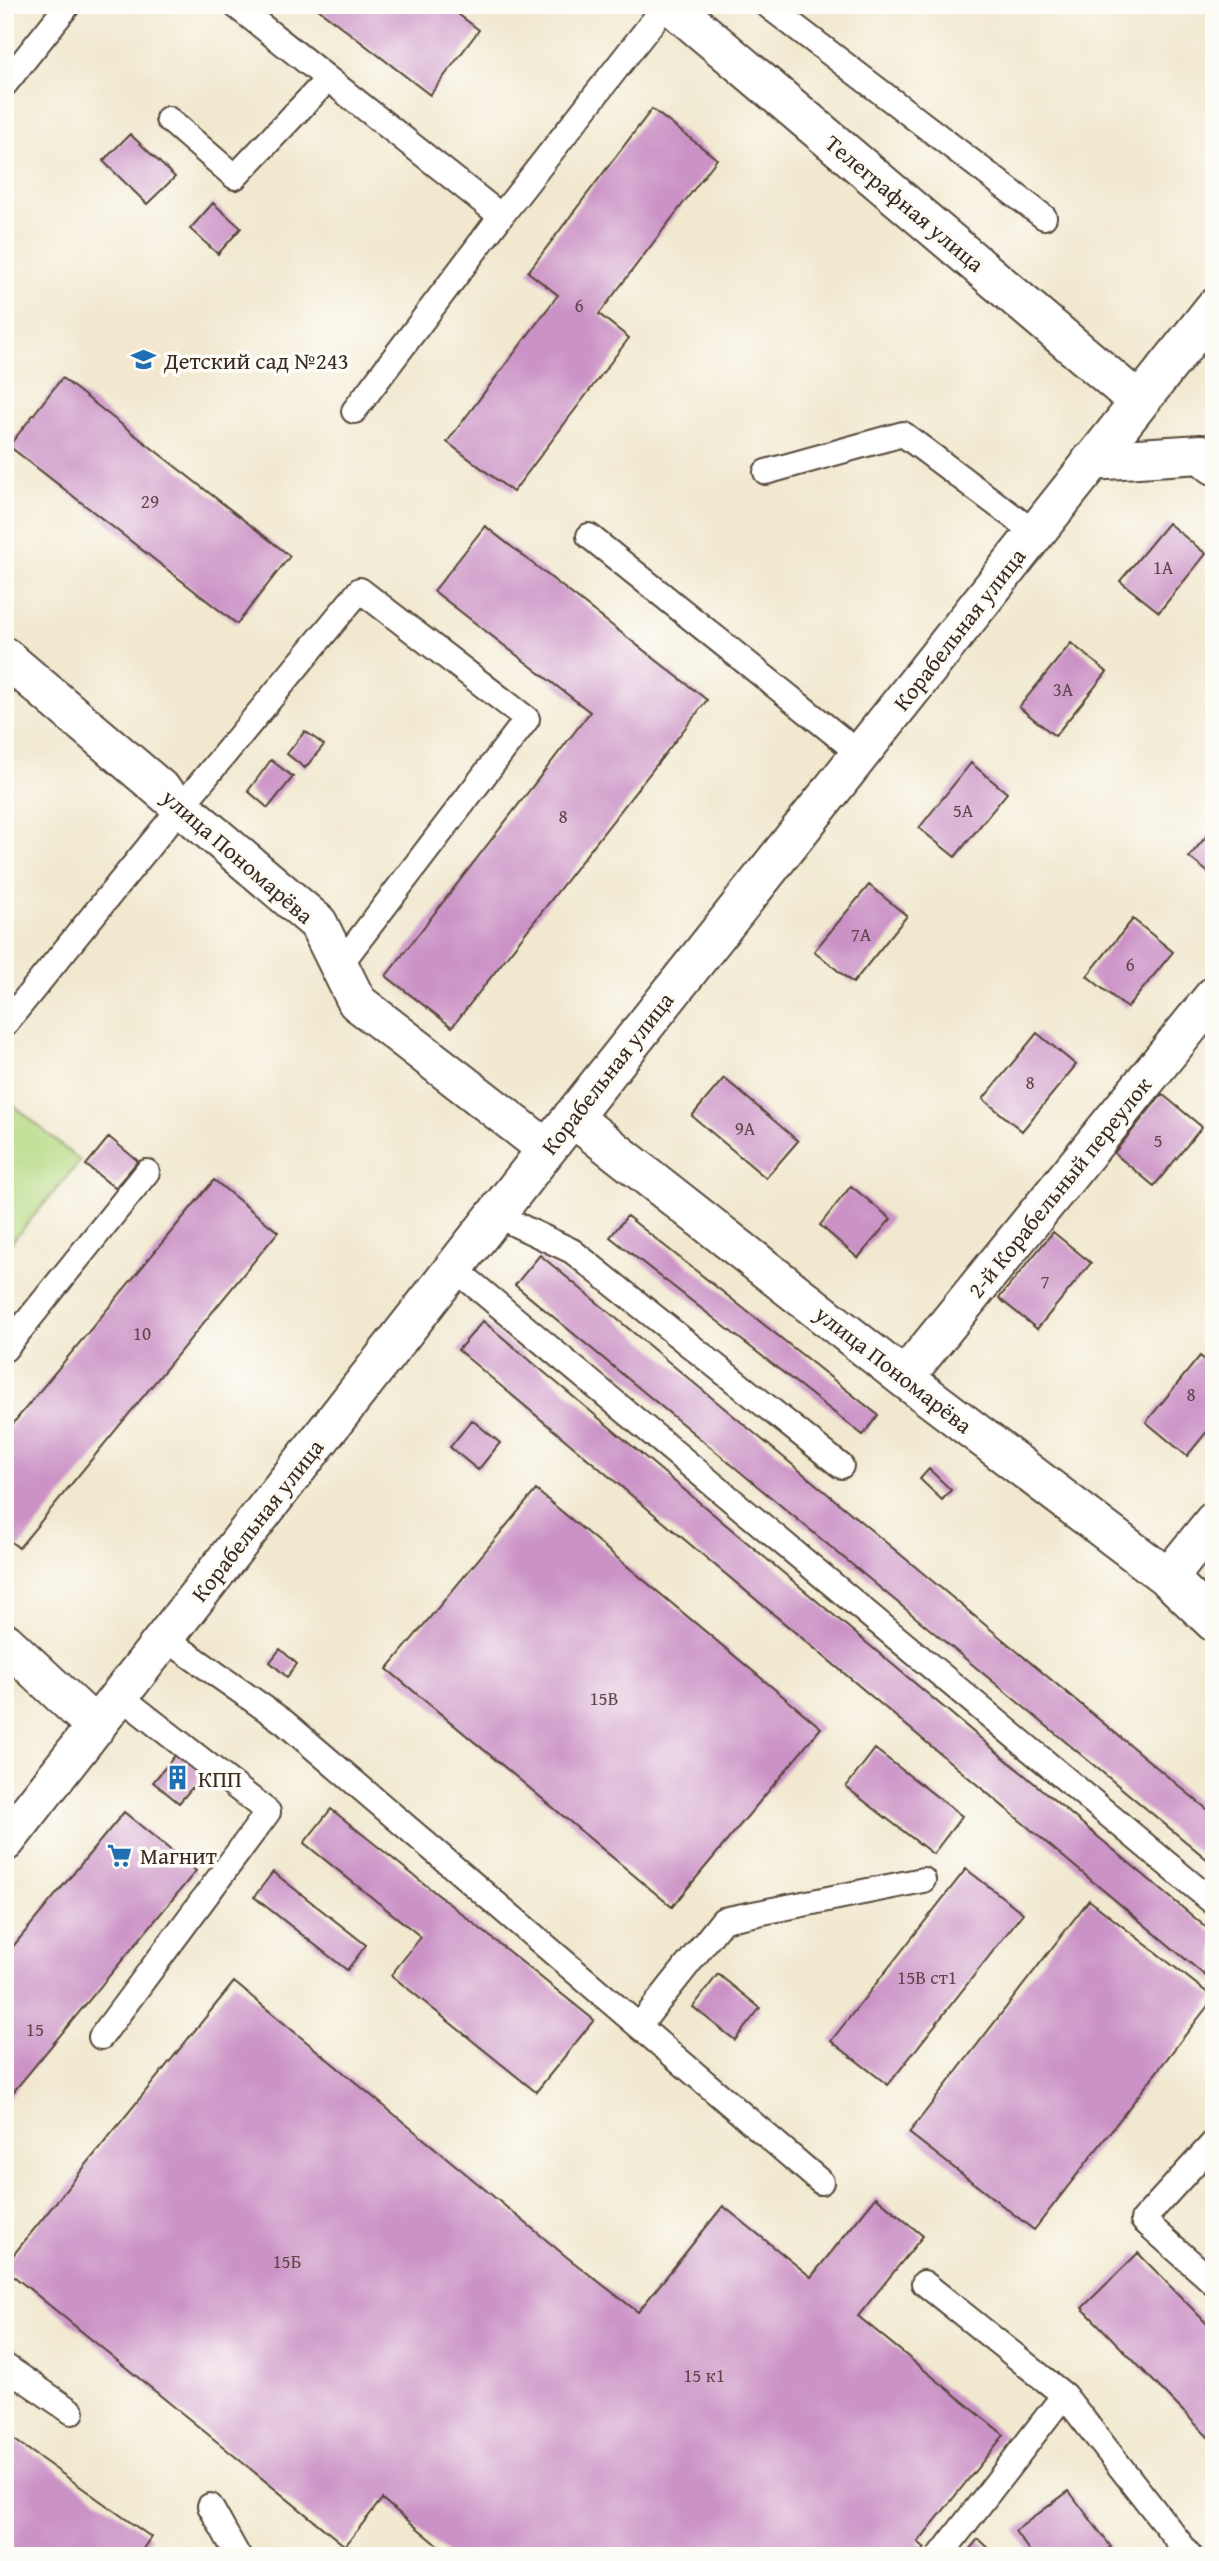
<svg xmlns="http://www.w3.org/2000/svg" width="1219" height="2561" viewBox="0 0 1219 2561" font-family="'Gentium Book Plus',serif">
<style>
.green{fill:#b5d982;stroke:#788250;stroke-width:2}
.building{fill:#cb92c6}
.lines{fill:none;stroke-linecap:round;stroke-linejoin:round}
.service-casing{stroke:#564639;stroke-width:28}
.minor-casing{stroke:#564639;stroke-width:42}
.service{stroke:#fff;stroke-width:24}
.minor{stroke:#fff;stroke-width:38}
.labels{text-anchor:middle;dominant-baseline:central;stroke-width:7;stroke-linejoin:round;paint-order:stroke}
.number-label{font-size:19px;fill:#5f4448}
.street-label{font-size:23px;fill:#3b2a1e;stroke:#fdfcf7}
.poi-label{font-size:23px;fill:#3b2a1e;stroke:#fdfcf7;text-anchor:start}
</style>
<rect width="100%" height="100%" fill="#fdfcf7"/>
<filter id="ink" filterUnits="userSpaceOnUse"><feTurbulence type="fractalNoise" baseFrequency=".0143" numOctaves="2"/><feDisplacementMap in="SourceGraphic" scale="14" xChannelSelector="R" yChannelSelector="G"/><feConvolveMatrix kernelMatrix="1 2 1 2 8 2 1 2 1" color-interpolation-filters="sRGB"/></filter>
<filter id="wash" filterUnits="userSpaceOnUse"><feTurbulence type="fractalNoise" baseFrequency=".00686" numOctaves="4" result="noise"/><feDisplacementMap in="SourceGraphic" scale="28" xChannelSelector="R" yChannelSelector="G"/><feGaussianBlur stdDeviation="1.57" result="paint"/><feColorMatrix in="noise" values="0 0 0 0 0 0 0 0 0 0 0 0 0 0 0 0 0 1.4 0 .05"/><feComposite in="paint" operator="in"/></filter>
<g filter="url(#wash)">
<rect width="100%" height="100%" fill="#f1e8cf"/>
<path class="green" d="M9 1101 80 1161 5 1250V1106Z"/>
<g id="blocks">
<path class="building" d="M313 5H446L479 30 430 95Z
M652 109 717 159 599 314 629 338 513 492 447 442 558 295 528 272Z
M130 134 175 177 147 204 103 161Z
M213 203 241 228 218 254 190 229Z
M62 378 290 556 237 624 9 446Z
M1168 523 1206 554 1159 612 1120 581Z
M485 526 707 700 452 1027 386 976 590 712 434 591Z
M1071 643 1107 672 1055 736 1019 707Z
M305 731 324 745 305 768 287 754Z
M271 760 293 777 268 808 248 791Z
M971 763 1007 793 955 857 919 828Z
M1214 827V877L1189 857Z
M869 885 907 916 853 983 814 951Z
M1133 919 1173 952 1127 1008 1087 976Z
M1037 1033 1076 1065 1022 1131 983 1099Z
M724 1078 798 1141 766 1178 692 1116Z
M1162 1094 1202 1127 1154 1186 1114 1153Z
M109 1137 138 1161 115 1188 86 1165Z
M214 1180 278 1232 19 1548 5 1537V1433Z
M851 1186 891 1219 858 1258 820 1225Z
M627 1216 878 1415 863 1435 610 1237Z
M1053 1232 1091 1263 1037 1329 999 1298Z
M540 1255 1214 1815V1865L515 1285Z
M483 1321 1214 1934V1983L458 1350Z
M1200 1356 1214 1367V1423L1187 1456 1146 1422Z
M472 1420 500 1443 478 1470 450 1447Z
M929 1469 951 1490 942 1500 920 1479Z
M536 1490 821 1728 672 1907 387 1669Z
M280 1649 297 1664 287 1677 270 1662Z
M875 1749 962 1816 933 1854 846 1787Z
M178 1752 204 1774 179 1803 153 1782Z
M331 1809 594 2020 536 2092 391 1975 421 1937 304 1843Z
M124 1812 196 1871 5 2102V1956Z
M966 1869 1023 1913 888 2085 831 2041Z
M273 1872 366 1945 347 1970 254 1897Z
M1089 1900 1214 1998 1034 2230 909 2133Z
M718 1974 760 2008 735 2040 693 2007Z
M234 1982 568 2258 638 2312 723 2206 811 2277 876 2197 923 2236 858 2316 1004 2435 918 2542 925 2548 919 2556H451L382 2499 345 2546 5 2269V2265Z
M1138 2253 1214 2331V2443L1082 2308Z
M5 2433 151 2537 138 2556H5Z
M1069 2491 1111 2547 1099 2556H1033L1015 2531Z
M978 2539 996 2556H964Z"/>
</g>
</g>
<g filter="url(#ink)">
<use href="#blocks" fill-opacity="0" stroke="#564639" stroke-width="2"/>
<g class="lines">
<defs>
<path id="service" d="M235 5 501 216 666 5
M767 5 1044 217
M5 84 68 5
M168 119 235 177 328 79
M354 411 501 216
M766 472 903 434 1035 533
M589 536 860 754
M5 1024 181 807 360 590 527 719 339 966
M496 1215 572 1251 841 1466
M454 1268 1214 1903
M5 1349 147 1172
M165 1638 284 1722 821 2182
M639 2026 723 1920 923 1880
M101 2037 268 1812 120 1696
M1214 2142 1143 2220 1214 2283
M924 2283 1064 2395 1190 2556
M5 2366 72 2412
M210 2506 238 2556
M940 2556 1064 2395"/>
<path id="minor" d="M671 5 1139 402
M1091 461 1201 454 1214 465
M5 657 318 923 357 1002 547 1149
M572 1117 904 1378 1168 1578 1214 1622
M904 1378 1214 996
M1168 1578 1214 1521
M5 1642 96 1727
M5 1842 547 1149 1214 308"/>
</defs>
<use href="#service" class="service-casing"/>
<use href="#minor" class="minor-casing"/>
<use href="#service" class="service"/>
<use href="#minor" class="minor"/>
</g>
</g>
<defs>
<symbol id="school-bare" viewBox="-9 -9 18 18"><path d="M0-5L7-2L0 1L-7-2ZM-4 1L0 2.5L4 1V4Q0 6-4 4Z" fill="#1f6fb2" stroke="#fdfcf7" stroke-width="2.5" paint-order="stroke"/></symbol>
<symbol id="building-bare" viewBox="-9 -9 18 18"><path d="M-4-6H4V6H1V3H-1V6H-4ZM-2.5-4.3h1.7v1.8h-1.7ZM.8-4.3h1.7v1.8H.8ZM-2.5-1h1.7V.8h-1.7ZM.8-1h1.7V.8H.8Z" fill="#1f6fb2" stroke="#fdfcf7" stroke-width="2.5" paint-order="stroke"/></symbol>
<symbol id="supermarket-bare" viewBox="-9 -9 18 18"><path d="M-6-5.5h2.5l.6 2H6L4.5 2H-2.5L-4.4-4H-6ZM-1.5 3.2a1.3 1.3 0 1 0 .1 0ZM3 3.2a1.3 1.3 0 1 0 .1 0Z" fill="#1f6fb2" stroke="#fdfcf7" stroke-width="2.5" paint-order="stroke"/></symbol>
</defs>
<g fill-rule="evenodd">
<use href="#school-bare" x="126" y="342" width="35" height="35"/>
<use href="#building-bare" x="160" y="1760" width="35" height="35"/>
<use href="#supermarket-bare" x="102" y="1838" width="35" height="35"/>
</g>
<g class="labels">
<g class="number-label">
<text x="579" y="305">6</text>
<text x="150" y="501">29</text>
<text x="1163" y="567">1А</text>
<text x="1063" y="689">3А</text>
<text x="963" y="810">5А</text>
<text x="563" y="816">8</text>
<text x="861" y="934">7А</text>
<text x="1130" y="964">6</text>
<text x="1030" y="1082">8</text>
<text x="745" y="1128">9А</text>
<text x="1158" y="1140">5</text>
<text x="1045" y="1281">7</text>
<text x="142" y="1333">10</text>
<text x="1191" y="1394">8</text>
<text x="604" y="1698">15В</text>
<text x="927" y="1977">15В ст1</text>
<text x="35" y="2029">15</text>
<text x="287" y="2261">15Б</text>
<text x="704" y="2375">15 к1</text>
</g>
<g class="street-label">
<text transform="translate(905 203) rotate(40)">Телеграфная улица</text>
<text transform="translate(959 629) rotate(-52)">Корабельная улица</text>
<text transform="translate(238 856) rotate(41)">улица Пономарёва</text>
<text transform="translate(607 1073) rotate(-52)">Корабельная улица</text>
<text transform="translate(1059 1187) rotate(-51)">2-й Корабельный переулок</text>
<text transform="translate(894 1369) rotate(38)">улица Пономарёва</text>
<text transform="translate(257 1520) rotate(-52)">Корабельная улица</text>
</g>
<g class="poi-label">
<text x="164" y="360">Детский сад №243</text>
<text x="198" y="1778">КПП</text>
<text x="140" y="1855">Магнит</text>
</g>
</g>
<rect width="1219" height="2561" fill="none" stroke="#fdfcf7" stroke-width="28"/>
</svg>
